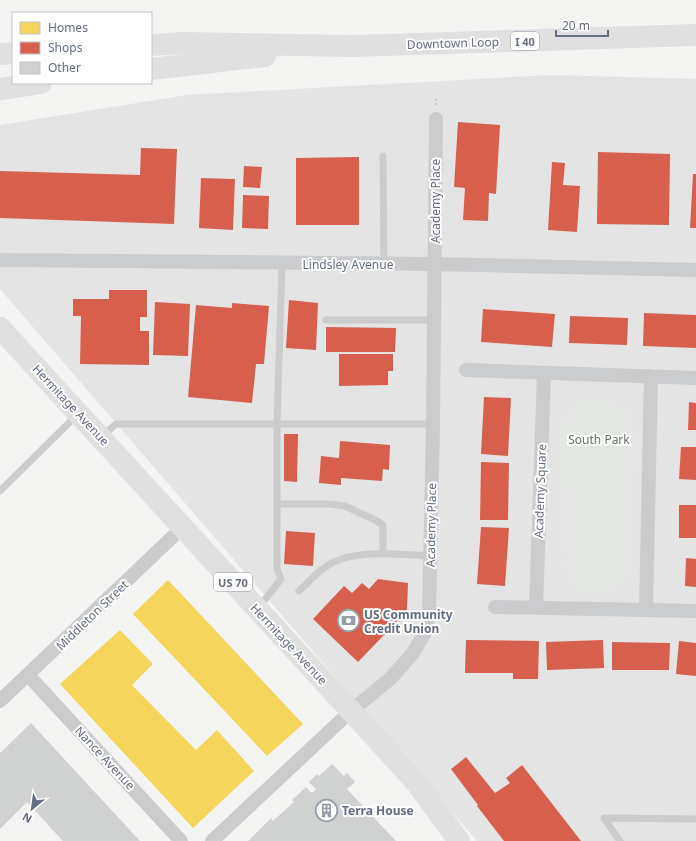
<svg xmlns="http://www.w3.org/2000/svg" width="696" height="841" viewBox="0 0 696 841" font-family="'Noto Sans',sans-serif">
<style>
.built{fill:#e4e4e5}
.green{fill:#e3e7e1}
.homes{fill:#f6d55c}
.shops{fill:#d6604d}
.building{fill:#d0d1d1}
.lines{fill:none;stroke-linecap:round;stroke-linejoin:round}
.path{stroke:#cacaca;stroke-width:2.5;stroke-dasharray:2 2;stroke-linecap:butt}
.service{stroke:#cbccce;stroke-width:7}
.minor{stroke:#cbccce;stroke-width:14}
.primary{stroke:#e0e0e0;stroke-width:22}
.motorway{stroke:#e0e0e0;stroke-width:22}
.labels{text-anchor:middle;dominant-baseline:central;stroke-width:4;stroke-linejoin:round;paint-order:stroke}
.shield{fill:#fff;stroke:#929aa8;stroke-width:1}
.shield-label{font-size:11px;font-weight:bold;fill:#646f83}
.street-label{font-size:12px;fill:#646f83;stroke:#fff}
.park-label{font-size:12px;fill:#637a63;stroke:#fff}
.poi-label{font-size:12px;font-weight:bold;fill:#646f83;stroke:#fff;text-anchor:start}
</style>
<rect width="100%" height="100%" fill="#f4f4f3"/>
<path class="built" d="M551 75 696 79V841H477L0 289V125L187 95Z"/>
<path class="green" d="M591 400 610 402 629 413 636 434 631 568 621 585 603 592 580 591 566 575 563 436 565 417 577 404Z"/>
<path class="homes" d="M168 580 303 724 267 756 133 614Z
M120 630 153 664 132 685 196 750 217 730 254 771 193 828 60 684Z"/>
<path class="shops" d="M458 122 500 125 496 194 489 193 488 221 463 220 465 188 454 187Z
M141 148 177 149 174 224 0 218V171L140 175Z
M598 152 670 154 669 225 597 224Z
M359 157V225H296V158Z
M552 162 565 163 563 185 580 186 577 232 548 230Z
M244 166 262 167 260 188 243 187Z
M693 174H696V228H690Z
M201 178 235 179 233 230 199 228Z
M243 195 269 196 268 229 242 228Z
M109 290H147V317H140V331H149V365L80 364 81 316H73V299H109Z
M289 300 318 303 316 350 286 348Z
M155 302 190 304 188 356 153 355Z
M232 303 269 306 264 364H256L252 403 188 397 196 305 232 308Z
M483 309 555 314 552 347 481 342Z
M644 313 696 315V348L643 346Z
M570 316 628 318 627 345 569 343Z
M326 327 396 328 395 352H326Z
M339 354H393V371H388V385L339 386Z
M484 397 511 398 508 456 481 454Z
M689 402 696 403V430H688Z
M284 434H298L297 482 284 481Z
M340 441 390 445 389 470 383 469 382 481 341 478V485L319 483 321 456 339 458Z
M681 447H696V480L679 479Z
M481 462 509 463 508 520H480Z
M679 505H696V538H679Z
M481 527 509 528 505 586 477 584Z
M286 531 315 533 313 566 284 564Z
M686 558 696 559V587L685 586Z
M378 579 408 583 407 611 358 662 313 619 344 586 352 593 362 583 369 589Z
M466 640 539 641 538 679H513V673H465Z
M603 640 604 668 547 670 546 642Z
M679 641 696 643V676L676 674Z
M612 642 670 643 669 670H612Z
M466 757 495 793 510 783 506 778 522 765 581 841H504L477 806 478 805 451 769Z"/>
<path class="building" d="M31 723 140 841H63L27 802 0 829V753Z
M332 764 344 776 347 773 355 782 347 789 396 841H248L271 818 273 821 294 802 292 800 306 787 312 793 316 789 309 782 317 774 319 776Z"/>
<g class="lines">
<path class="path" d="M436 105V97"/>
<path class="service" d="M383 156 384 264
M326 320H435
M102 436 116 424H433
M0 491 77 415
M277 504H331L345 506 377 521 383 525V554
M299 591C307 584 315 574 324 568 350 548 399 554 430 556
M259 607 281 579 277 569V424L282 263
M604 818 696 819
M604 818 620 841"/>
<path class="minor" d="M0 260 435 264 696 270
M466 370 696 378
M495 607 696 611
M536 608 544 373
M646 610 651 376
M28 675 181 841
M0 701 183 527
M212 841 351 711 390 679 413 653 424 634 429 613 433 424 436 119"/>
<path class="primary" d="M0 328 416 782 459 841"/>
<path class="motorway" d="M151 45 183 43 353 46 696 35
M0 54 13 53
M151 69 265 56
M0 89 41 83"/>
</g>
<defs>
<symbol id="bank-ring" viewBox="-11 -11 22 22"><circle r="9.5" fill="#fff" stroke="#969eaa" stroke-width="1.5"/><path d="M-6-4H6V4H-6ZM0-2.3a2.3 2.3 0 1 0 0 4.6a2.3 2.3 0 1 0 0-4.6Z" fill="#969eaa"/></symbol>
<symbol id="building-ring" viewBox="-11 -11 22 22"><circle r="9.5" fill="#fff" stroke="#969eaa" stroke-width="1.5"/><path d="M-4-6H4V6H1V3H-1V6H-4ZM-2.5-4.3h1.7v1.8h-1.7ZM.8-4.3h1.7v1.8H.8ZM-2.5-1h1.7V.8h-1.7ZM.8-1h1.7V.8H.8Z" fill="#969eaa"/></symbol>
</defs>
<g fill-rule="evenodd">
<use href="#bank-ring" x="336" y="608" width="25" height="25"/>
<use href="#building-ring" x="314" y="798" width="25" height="25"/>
</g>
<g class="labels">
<g class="shield">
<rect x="511" y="32" width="28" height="18" rx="3"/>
<rect x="214" y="573" width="38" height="18" rx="3"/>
</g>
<g class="shield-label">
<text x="525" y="41">I 40</text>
<text x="233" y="582">US 70</text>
</g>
<g class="street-label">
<text transform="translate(453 43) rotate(-2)">Downtown Loop</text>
<text transform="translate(435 201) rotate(-90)">Academy Place</text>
<text x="348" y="264">Lindsley Avenue</text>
<text transform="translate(71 405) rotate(47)">Hermitage Avenue</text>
<text transform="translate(540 491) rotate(-88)">Academy Square</text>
<text transform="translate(431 525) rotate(-89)">Academy Place</text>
<text transform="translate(92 615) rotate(-44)">Middleton Street</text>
<text transform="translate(289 644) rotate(47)">Hermitage Avenue</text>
<text transform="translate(105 758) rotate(47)">Nance Avenue</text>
</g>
<g class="park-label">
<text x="599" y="439">South Park</text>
</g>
<g class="poi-label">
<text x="364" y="614">US Community<tspan x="364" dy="14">Credit Union</tspan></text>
<text x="342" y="810">Terra House</text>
</g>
</g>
<rect x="12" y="12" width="140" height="72" fill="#ffffff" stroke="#c1c5cd"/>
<rect x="20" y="22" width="20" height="12" fill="#f6d55c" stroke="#c1c5cd"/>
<text x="48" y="32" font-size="12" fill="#646f83">Homes</text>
<rect x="20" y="42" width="20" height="12" fill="#d6604d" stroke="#c1c5cd"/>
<text x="48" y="52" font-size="12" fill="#646f83">Shops</text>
<rect x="20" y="62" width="20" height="12" fill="#d0d1d1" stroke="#c1c5cd"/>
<text x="48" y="72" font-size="12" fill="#646f83">Other</text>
<g transform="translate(32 809) rotate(209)" stroke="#ffffff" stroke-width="3" paint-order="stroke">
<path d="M0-3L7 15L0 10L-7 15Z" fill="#646f83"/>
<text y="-6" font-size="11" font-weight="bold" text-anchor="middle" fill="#646f83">N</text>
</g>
<path d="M556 30v6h52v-6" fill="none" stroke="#646f83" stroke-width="2"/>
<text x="562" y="30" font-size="12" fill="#646f83" stroke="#ffffff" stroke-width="3" paint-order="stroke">20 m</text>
</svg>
